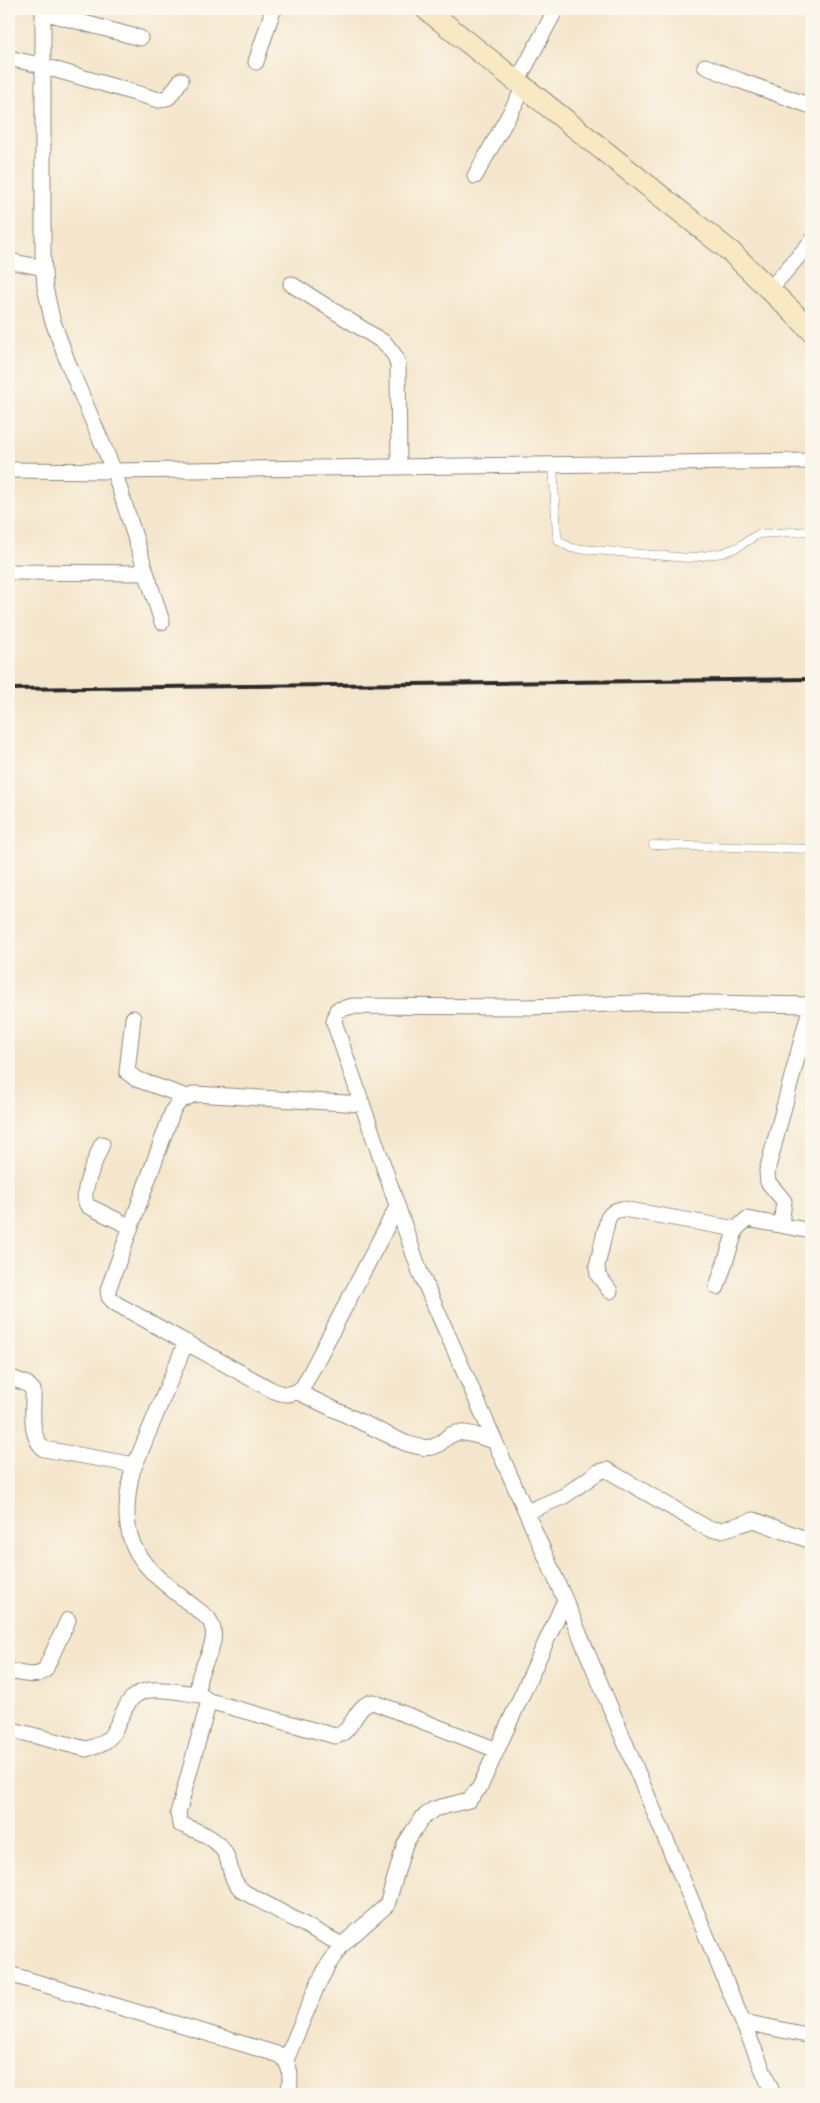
<svg xmlns="http://www.w3.org/2000/svg" width="820" height="2103" viewBox="0 0 820 2103" font-family="Delius,sans-serif">
<style>
.lines{fill:none;stroke-linecap:round;stroke-linejoin:round}
.service-casing{stroke:#90887c;stroke-width:9}
.minor-casing{stroke:#90887c;stroke-width:17}
.secondary-casing{stroke:#90887c;stroke-width:23}
.service{stroke:#fff;stroke-width:8}
.minor{stroke:#fff;stroke-width:15}
.secondary{stroke:#f8e8c3;stroke-width:21}
.rail{stroke:#2b2b2b;stroke-width:4}
</style>
<rect width="100%" height="100%" fill="#fbf7ec"/>
<filter id="ink" filterUnits="userSpaceOnUse"><feTurbulence type="fractalNoise" baseFrequency=".02" numOctaves="2"/><feDisplacementMap in="SourceGraphic" scale="10" xChannelSelector="R" yChannelSelector="G"/><feConvolveMatrix kernelMatrix="1 2 1 2 8 2 1 2 1" color-interpolation-filters="sRGB"/></filter>
<filter id="wash" filterUnits="userSpaceOnUse"><feTurbulence type="fractalNoise" baseFrequency=".0096" numOctaves="4" result="noise"/><feDisplacementMap in="SourceGraphic" scale="20" xChannelSelector="R" yChannelSelector="G"/><feGaussianBlur stdDeviation="1.12" result="paint"/><feColorMatrix in="noise" values="0 0 0 0 0 0 0 0 0 0 0 0 0 0 0 0 0 1.4 0 .05"/><feComposite in="paint" operator="in"/></filter>
<g filter="url(#wash)">
<rect width="100%" height="100%" fill="#f4e6cc"/>
</g>
<g filter="url(#ink)">
<g class="lines">
<defs>
<path id="service" d="M553 465 557 535 559 541 571 548 689 558 722 553 738 547 758 534 811 531
M653 845 811 849"/>
<path id="minor" d="M43 9V257L45 287 52 319 68 363 114 471 162 622
M43 12 140 38
M9 58 43 66 159 100 169 97 181 80
M256 62 272 13 275 9
M705 66 741 81 811 106
M517 82 556 9
M475 176 524 88
M9 261 44 268
M291 284 385 343 395 356 398 365 399 467
M770 289 811 242
M9 470 114 471 811 461
M9 572 146 573
M133 1018 127 1072 136 1079 187 1097
M362 1104 195 1094 180 1101 173 1110 108 1290 109 1297 115 1303 270 1389C282 1395 292 1397 303 1387L397 1207
M102 1144C97 1157 78 1195 88 1206L131 1227
M781 1225 784 1201 768 1182 767 1171 811 1005
M717 1287 736 1229 747 1219 811 1231
M610 1291 598 1275 597 1266 608 1218C612 1212 615 1210 623 1209L736 1229
M186 1342 132 1472C113 1556 150 1571 208 1618 227 1645 190 1670 200 1695L209 1701 335 1736C353 1734 354 1705 373 1702L497 1750
M9 1377 27 1384 33 1390C34 1409 28 1435 44 1449L135 1465
M298 1392 405 1443C416 1446 429 1451 439 1444 445 1440 449 1434 456 1433 468 1431 482 1438 494 1441
M527 1512 564 1496 598 1472 607 1470 709 1529 722 1530 754 1520 811 1541
M9 1671C21 1673 35 1679 45 1670L68 1620
M209 1701 178 1813 180 1824C199 1832 218 1837 227 1857 233 1874 229 1878 244 1892L342 1945
M9 1729 86 1749C94 1747 104 1744 110 1737 124 1720 123 1693 150 1690 166 1688 185 1693 200 1695
M9 1974 280 2055C293 2065 290 2080 289 2094
M744 2022 811 2036
M286 2060 317 1986 328 1965 342 1945 387 1905 405 1844 421 1819 434 1809 469 1800 480 1787 565 1600
M773 2094 565 1600 420 1272 334 1022 337 1010 353 1006 530 1007 663 1002 811 1005"/>
<path id="secondary" d="M426 9 731 252 811 330"/>
</defs>
<use href="#service" class="service-casing"/>
<use href="#minor" class="minor-casing"/>
<use href="#secondary" class="secondary-casing"/>
<use href="#service" class="service"/>
<use href="#minor" class="minor"/>
<use href="#secondary" class="secondary"/>
<path class="rail" d="M9 689 811 679"/>
</g>
</g>
<rect width="820" height="2103" fill="none" stroke="#fbf7ec" stroke-width="30"/>
</svg>
